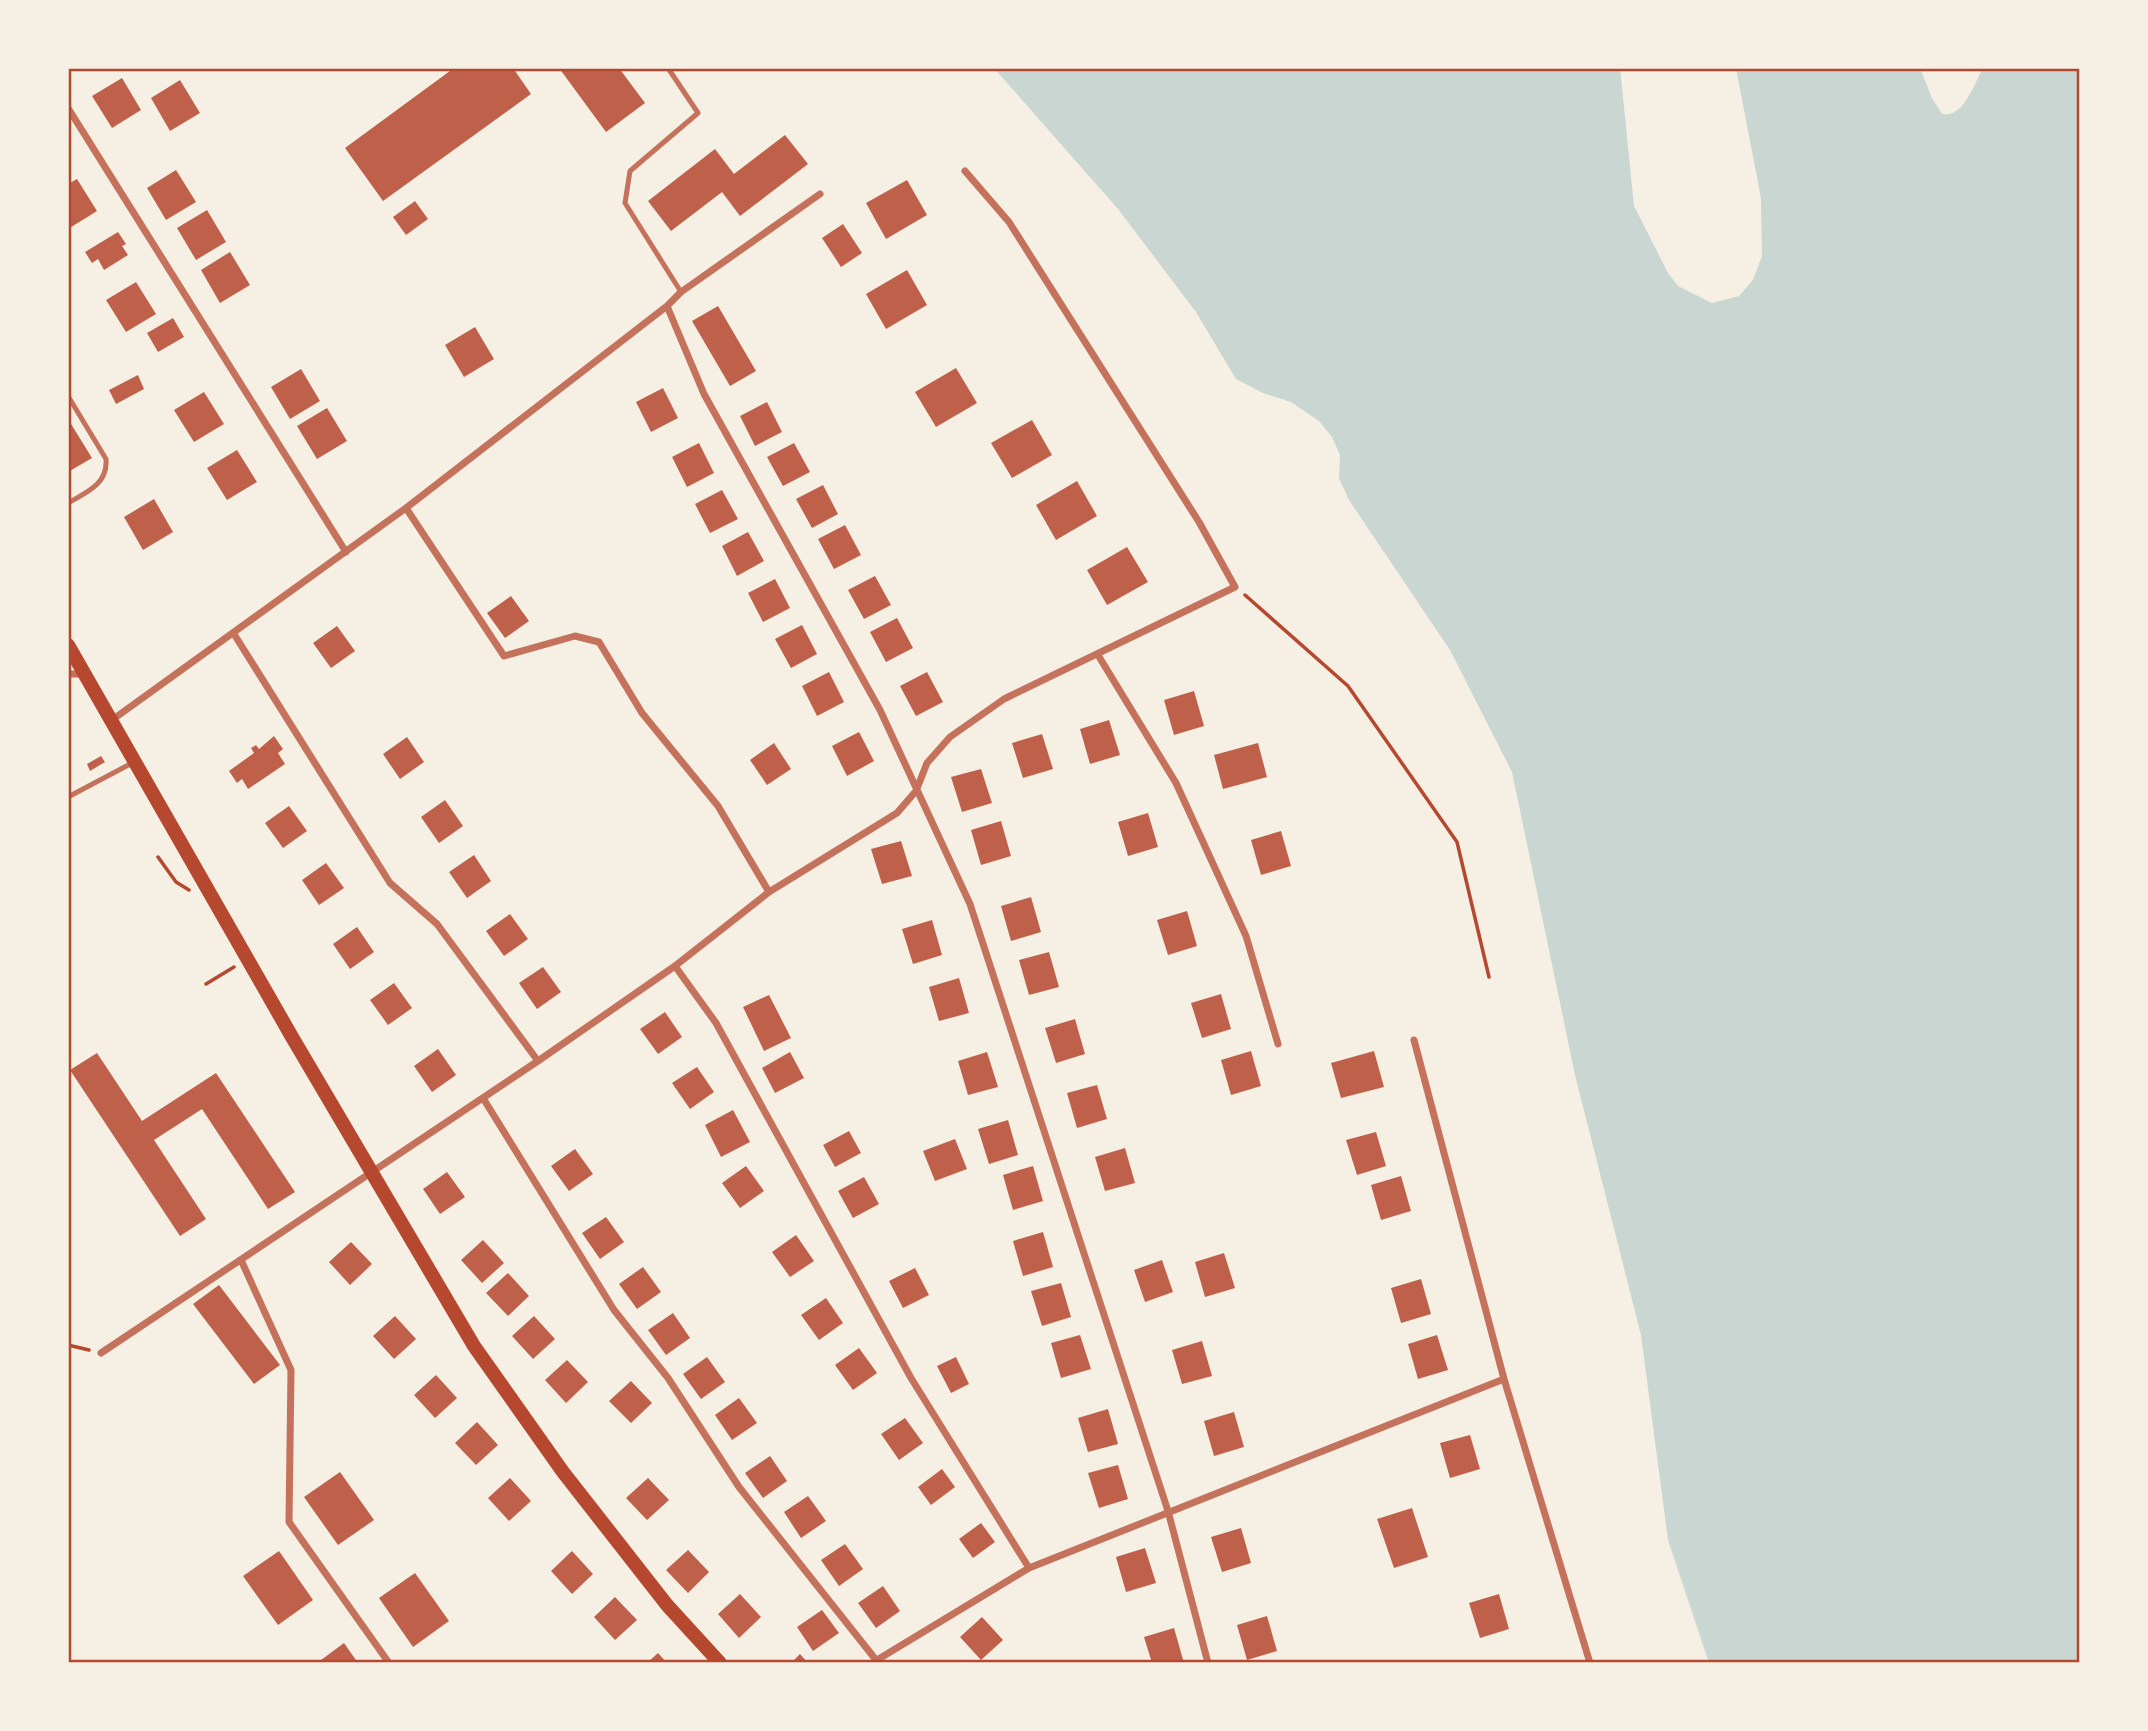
<svg xmlns="http://www.w3.org/2000/svg" width="2148" height="1731" viewBox="0 0 2148 1731" font-family="'Work Sans',sans-serif">
<style>
.water{fill:#c9d6d2}
.building{fill:#bf614a}
.lines{fill:none;stroke-linecap:round;stroke-linejoin:round}
.path{stroke:#b5482f;stroke-width:3.5}
.service{stroke:#c5725c;stroke-width:5}
.minor{stroke:#c5725c;stroke-width:7}
.secondary{stroke:#b5482f;stroke-width:14}
.neatline{fill:none;stroke:#b5482f;stroke-width:2.5}
</style>
<rect width="100%" height="100%" fill="#f6efe4"/>
<path class="water" d="M994 68H1620L1634 206 1668 273 1678 286 1712 303 1739 296 1753 280 1762 256 1761 198 1736 68H1920L1932 98 1942 114C1964 118 1974 84 1983 68H2080V1663H1709L1668 1540 1641 1335 1575 1075 1512 772 1450 650 1349 500 1339 478 1340 455 1332 437 1319 421 1291 402 1263 393 1236 379 1196 312 1118 209Z"/>
<path class="building" d="M454 68H513L531 94 383 201 345 148Z
M559 68H619L645 103 606 132Z
M122 78 141 110 112 128 92 96Z
M180 80 200 113 170 131 151 98Z
M785 135 808 164 740 216 722 192 671 231 648 201 715 149 734 174Z
M176 170 196 202 166 220 147 188Z
M77 179 97 211 68 229V184Z
M907 180 927 215 886 239 866 203Z
M415 201 428 219 406 235 393 217Z
M207 210 226 242 196 260 177 228Z
M843 224 862 253 841 267 822 238Z
M118 232 126 244 122 246 128 255 104 270 98 259 92 263 85 252Z
M230 252 250 285 220 303 201 270Z
M907 270 927 305 886 329 866 294Z
M136 282 156 314 126 332 106 300Z
M718 306 756 371 730 386 692 321Z
M173 318 184 337 158 352 147 333Z
M475 327 494 359 464 377 445 345Z
M956 368 977 403 936 427 915 392Z
M301 369 320 401 290 419 271 387Z
M138 375 144 389 116 404 109 390Z
M663 388 678 418 651 432 636 402Z
M204 392 224 424 194 442 174 410Z
M767 402 782 432 755 446 740 416Z
M327 408 347 441 317 459 297 426Z
M68 419 92 458 68 472Z
M1032 420 1052 455 1012 478 991 443Z
M699 443 714 473 687 487 672 457Z
M794 443 810 472 783 486 767 457Z
M237 450 257 482 227 500 207 468Z
M1077 481 1097 516 1056 540 1036 505Z
M823 485 838 514 812 528 796 499Z
M722 490 738 519 710 533 695 504Z
M154 499 173 532 143 550 124 517Z
M845 525 861 555 834 569 818 539Z
M748 532 764 561 737 576 722 546Z
M1127 547 1148 582 1107 605 1087 570Z
M875 576 891 605 864 619 848 590Z
M775 579 790 608 763 622 748 593Z
M511 596 529 621 505 638 487 613Z
M897 618 913 648 886 662 870 632Z
M802 625 817 654 791 668 775 639Z
M337 626 355 651 331 668 313 643Z
M829 672 844 702 817 716 802 686Z
M927 672 943 702 916 716 900 686Z
M1194 691 1204 726 1174 735 1164 700Z
M1109 720 1120 755 1090 764 1080 729Z
M859 732 874 761 847 776 832 746Z
M1042 734 1053 769 1023 778 1012 743Z
M274 736 283 749 278 753 285 764 248 789 242 779 237 783 229 771 254 753 251 748 256 745 259 749Z
M407 737 424 762 400 779 383 754Z
M774 743 791 769 767 785 750 760Z
M1258 743 1267 777 1223 789 1214 755Z
M101 756 105 762 90 771 87 764Z
M981 769 992 803 962 812 951 777Z
M445 800 463 826 439 843 421 817Z
M289 806 307 831 283 848 265 823Z
M1148 813 1158 847 1128 856 1118 822Z
M1001 821 1011 856 981 865 971 830Z
M1281 831 1291 866 1261 875 1251 840Z
M901 841 912 876 882 884 871 849Z
M474 855 491 881 467 898 449 872Z
M326 863 344 888 319 905 302 880Z
M1031 897 1041 932 1011 941 1001 906Z
M1187 911 1197 946 1168 955 1157 920Z
M510 914 528 939 504 956 486 931Z
M932 920 942 955 913 964 902 929Z
M357 927 374 952 350 969 333 944Z
M1049 952 1059 987 1029 995 1019 960Z
M543 967 561 992 537 1009 519 983Z
M959 978 969 1013 939 1021 929 987Z
M394 983 412 1008 388 1025 370 1000Z
M1221 994 1231 1029 1202 1038 1191 1003Z
M769 995 791 1038 764 1051 743 1007Z
M665 1012 682 1037 658 1054 640 1029Z
M1075 1019 1085 1054 1056 1063 1045 1028Z
M438 1049 456 1075 432 1092 414 1066Z
M1251 1051 1261 1086 1231 1095 1221 1060Z
M1374 1051 1384 1087 1341 1098 1331 1063Z
M790 1052 804 1078 775 1093 762 1068Z
M987 1052 998 1087 968 1095 958 1061Z
M97 1053 142 1121 216 1073 295 1192 268 1209 202 1109 154 1140 206 1219 180 1236 70 1070Z
M697 1067 714 1092 690 1109 672 1083Z
M1097 1085 1107 1119 1077 1128 1067 1093Z
M733 1110 750 1142 721 1157 705 1125Z
M1008 1120 1018 1155 989 1164 978 1129Z
M849 1131 861 1153 835 1167 823 1145Z
M1376 1132 1386 1166 1357 1175 1346 1140Z
M955 1139 967 1169 935 1181 923 1151Z
M1125 1148 1135 1183 1105 1191 1095 1157Z
M575 1149 593 1174 569 1191 551 1166Z
M746 1166 764 1191 740 1208 722 1183Z
M1033 1166 1043 1201 1013 1210 1003 1175Z
M447 1172 465 1197 440 1214 423 1189Z
M1401 1176 1411 1211 1381 1220 1371 1185Z
M864 1177 879 1204 853 1218 838 1191Z
M606 1217 624 1242 600 1259 582 1233Z
M1043 1232 1053 1267 1023 1276 1013 1241Z
M796 1235 814 1261 790 1277 772 1252Z
M483 1240 504 1263 482 1283 461 1260Z
M351 1242 372 1264 350 1285 329 1262Z
M1224 1253 1235 1288 1205 1297 1195 1262Z
M1162 1260 1173 1292 1145 1302 1134 1270Z
M643 1267 661 1292 637 1309 619 1284Z
M915 1268 929 1295 903 1308 889 1281Z
M508 1273 529 1296 508 1316 486 1293Z
M1421 1279 1431 1314 1401 1323 1391 1288Z
M1061 1283 1071 1317 1042 1326 1031 1291Z
M219 1285 280 1365 254 1384 193 1304Z
M826 1298 843 1323 819 1340 801 1315Z
M673 1313 690 1338 666 1355 648 1330Z
M395 1316 416 1339 394 1359 373 1336Z
M534 1316 555 1339 533 1359 512 1336Z
M1080 1335 1091 1369 1061 1378 1051 1343Z
M1437 1335 1448 1370 1418 1379 1408 1344Z
M1202 1341 1212 1376 1182 1384 1172 1350Z
M859 1348 877 1373 853 1390 835 1365Z
M707 1357 725 1382 701 1399 683 1374Z
M956 1357 969 1384 951 1393 937 1366Z
M567 1360 588 1382 566 1403 545 1380Z
M436 1375 457 1398 435 1418 414 1395Z
M631 1381 652 1403 631 1423 609 1401Z
M739 1398 757 1423 732 1440 715 1415Z
M1108 1409 1118 1444 1088 1452 1078 1418Z
M1234 1412 1244 1447 1214 1456 1204 1421Z
M905 1418 923 1443 899 1460 881 1434Z
M477 1422 498 1445 476 1465 455 1443Z
M1470 1435 1480 1469 1450 1478 1440 1443Z
M770 1456 787 1481 763 1498 745 1473Z
M1118 1465 1128 1499 1099 1508 1088 1473Z
M942 1469 955 1487 931 1505 918 1487Z
M340 1472 374 1520 338 1545 304 1497Z
M510 1478 531 1501 509 1521 488 1498Z
M648 1478 669 1500 647 1520 626 1498Z
M808 1496 826 1521 801 1538 784 1512Z
M1412 1508 1428 1557 1394 1568 1377 1519Z
M981 1523 995 1542 973 1558 959 1539Z
M1241 1528 1251 1563 1222 1572 1211 1537Z
M845 1544 863 1569 839 1586 821 1560Z
M1145 1548 1156 1583 1126 1592 1116 1557Z
M688 1550 709 1572 688 1593 666 1570Z
M279 1551 313 1600 278 1625 243 1576Z
M572 1551 593 1574 572 1594 551 1571Z
M415 1573 449 1621 413 1647 379 1598Z
M883 1586 900 1611 876 1628 858 1603Z
M740 1594 761 1617 739 1638 718 1614Z
M1499 1594 1509 1629 1480 1638 1469 1603Z
M615 1597 637 1620 615 1640 594 1617Z
M822 1610 839 1633 813 1651 797 1627Z
M1267 1616 1277 1651 1247 1660 1237 1625Z
M982 1617 1003 1640 981 1660 960 1637Z
M1174 1628 1184 1663H1152L1144 1637Z
M344 1643 358 1663H317Z
M658 1653 667 1663H647Z
M800 1654 808 1663H791Z"/>
<g class="lines">
<path class="path" d="M1245 595 1348 686 1457 842 1489 977
M158 857 176 882 189 890
M206 984 234 967
M68 1345 89 1350"/>
<path class="service" d="M668 68 698 113 630 171 625 203 681 292
M68 396 106 459C108 484 87 492 68 503
M68 797 134 762"/>
<path class="minor" d="M68 108 346 552
M667 306 704 394 880 710 970 904 1168 1511 1208 1663
M406 508 504 656 575 636 599 642 642 713 718 806 769 892
M234 634 390 883 437 924 538 1061
M1098 655 1176 783 1246 936 1278 1044
M68 674H84
M112 720 406 508 667 306 681 292 820 194
M675 966 716 1023 911 1378 1029 1568
M1414 1040 1504 1379 1590 1663
M483 1098 614 1310 668 1378 739 1487 876 1660
M241 1260 291 1370 289 1522 389 1663
M101 1353 538 1061 675 966 769 892 897 813 916 791 927 763 950 737 1004 699 1235 587 1199 522 1009 222 965 171
M872 1663 1029 1568 1504 1379"/>
<path class="secondary" d="M68 645 292 1037 474 1346 563 1472 667 1605 720 1663"/>
</g>
<rect width="2148" height="1731" fill="none" stroke="#f6efe4" stroke-width="140"/>
<rect x="70" y="70" width="2008" height="1591" class="neatline"/>
</svg>
